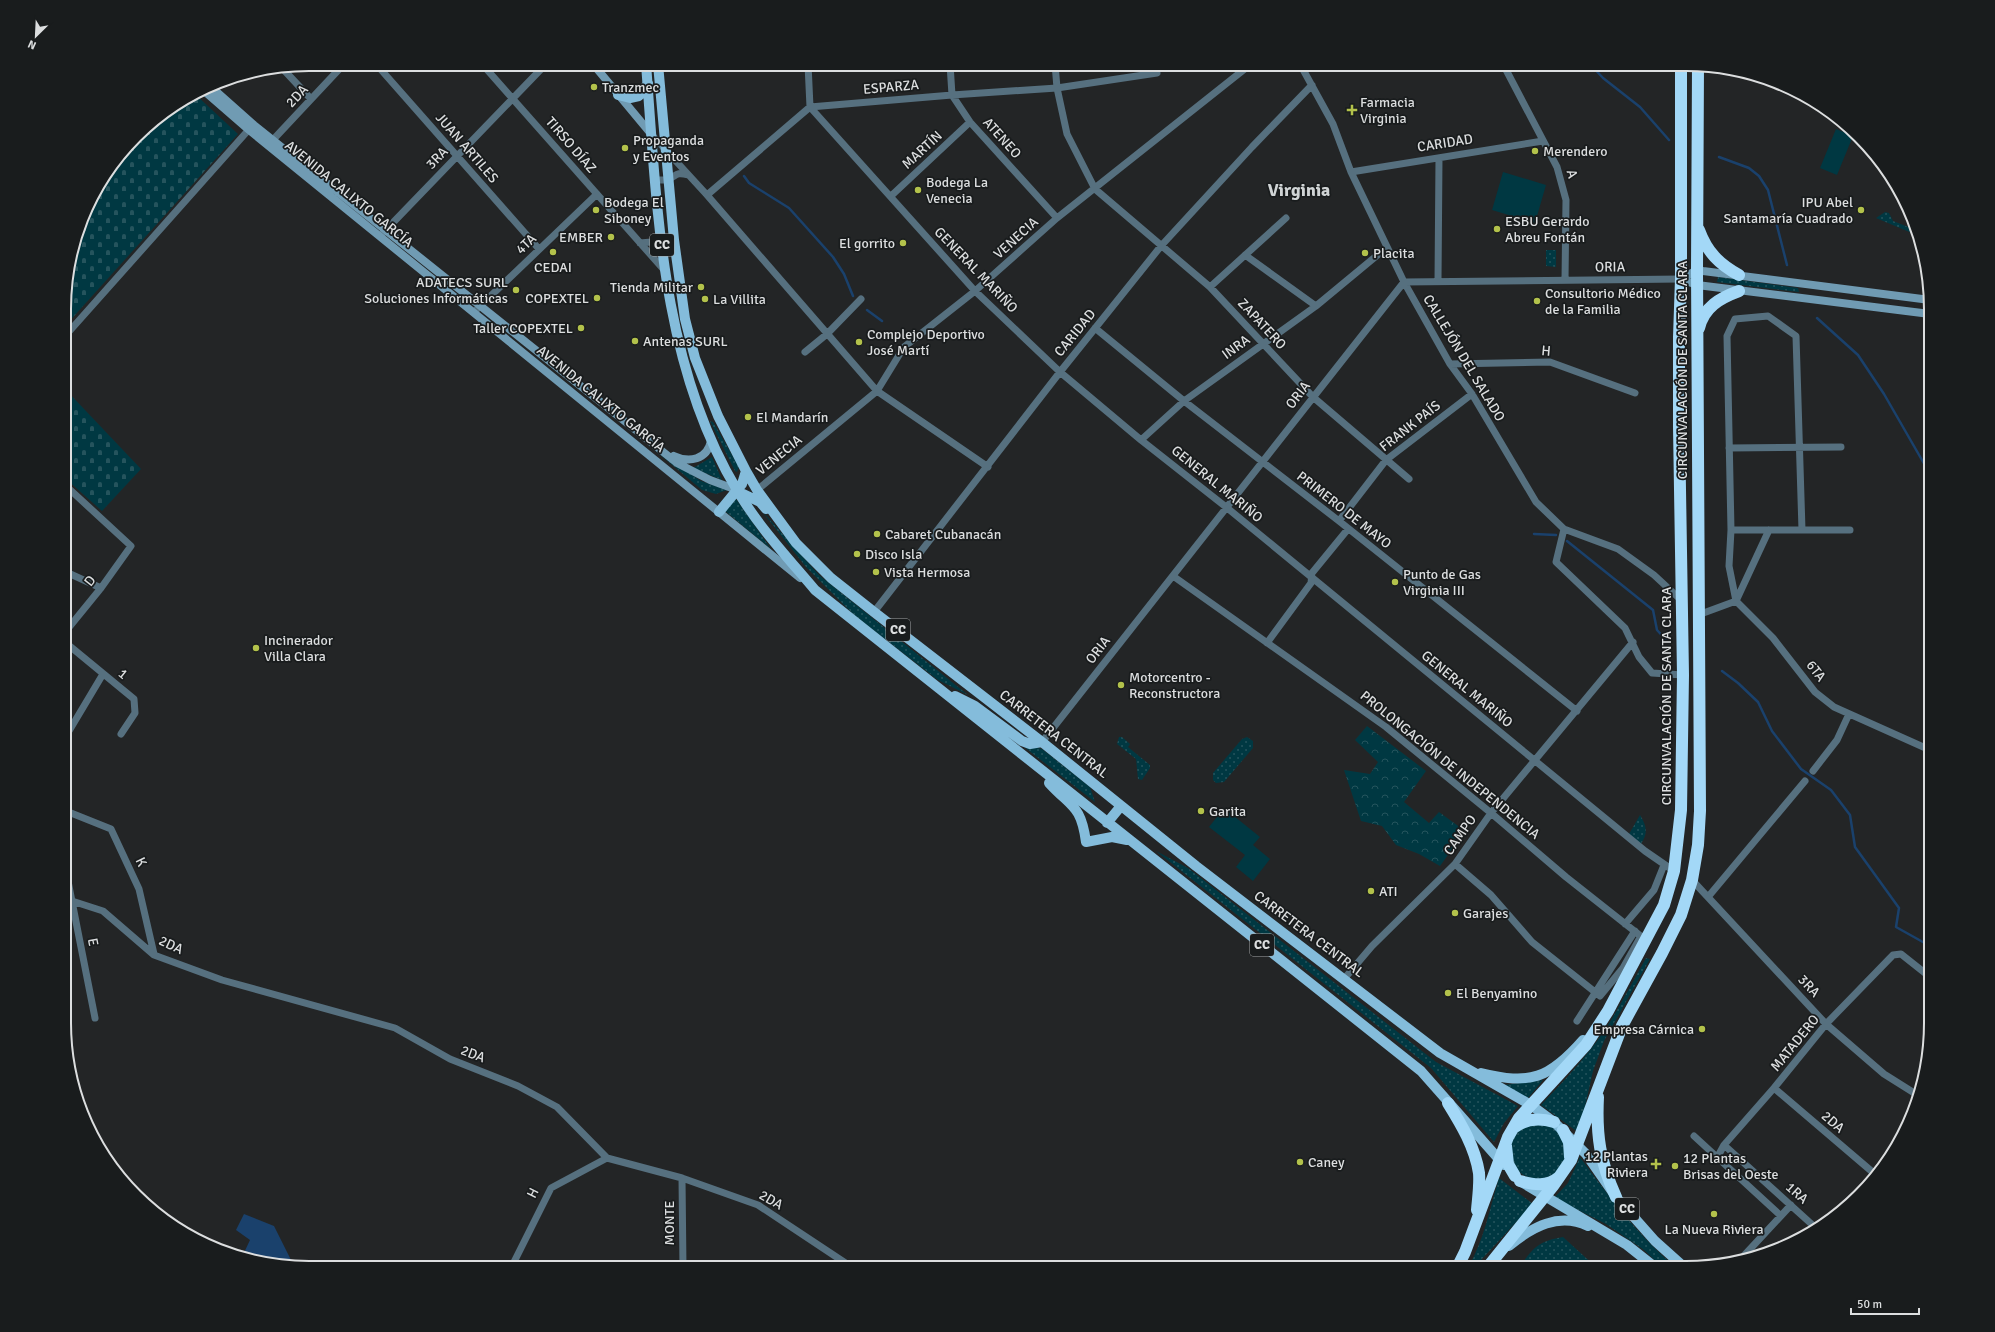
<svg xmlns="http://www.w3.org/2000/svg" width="1995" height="1332" viewBox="0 0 1995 1332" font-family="Signika,sans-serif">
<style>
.green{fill:url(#green-dots)}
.forest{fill:url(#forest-crowns)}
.cemetery{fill:url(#cemetery-stones)}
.pitch{fill:#003842}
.water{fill:#1a416c}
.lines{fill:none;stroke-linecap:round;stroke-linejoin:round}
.stream{stroke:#1a416c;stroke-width:2.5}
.street{stroke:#56707f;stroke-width:7}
.secondary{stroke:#709bb3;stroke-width:8}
.primary{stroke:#84bcdb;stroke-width:10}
.highway{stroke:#a3d8f7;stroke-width:12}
.poi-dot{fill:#b3c24b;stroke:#191c1d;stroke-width:1.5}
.labels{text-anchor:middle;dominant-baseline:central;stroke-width:3.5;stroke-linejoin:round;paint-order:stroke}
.shield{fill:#191c1d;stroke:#a2a4a5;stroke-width:1}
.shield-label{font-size:13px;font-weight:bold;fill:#dcdedf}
.poi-label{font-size:14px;fill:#dcdedf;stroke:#191c1d;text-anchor:start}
.street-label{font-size:14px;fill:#dcdedf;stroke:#191c1d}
.district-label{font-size:18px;font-weight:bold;fill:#d0d4d5;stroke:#191c1d}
.rim{fill:none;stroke:#dcdedf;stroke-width:2}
</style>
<defs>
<pattern id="green-dots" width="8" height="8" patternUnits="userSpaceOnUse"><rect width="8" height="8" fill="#003842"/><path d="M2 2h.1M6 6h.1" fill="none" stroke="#25545d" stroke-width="1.8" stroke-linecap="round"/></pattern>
<pattern id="forest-crowns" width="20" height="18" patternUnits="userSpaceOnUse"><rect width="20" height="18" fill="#003842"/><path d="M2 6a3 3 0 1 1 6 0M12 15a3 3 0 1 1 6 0" fill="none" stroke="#25545d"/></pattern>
<pattern id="cemetery-stones" width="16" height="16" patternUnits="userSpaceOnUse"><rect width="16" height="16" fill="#003842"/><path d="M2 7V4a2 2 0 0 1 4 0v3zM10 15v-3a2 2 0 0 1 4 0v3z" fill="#25545d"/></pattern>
</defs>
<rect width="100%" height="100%" fill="#232526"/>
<path class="green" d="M1885 212 1889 213 1893 221 1916 230 1919 236 1876 218Z
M1546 250H1556V267L1546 266Z
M1718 277 1798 288 1799 292 1717 282Z
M710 421 713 422 739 467 737 472 735 471Z
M652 448 701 481 727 490 716 494 702 490Z
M712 457 722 480 693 468Z
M736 499 771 549 725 511Z
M757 505 819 575 968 695 938 680 854 615 806 567Z
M1119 737H1122L1130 744 1128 747 1150 765V768L1142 780 1138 779 1136 759 1117 744Z
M1247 737 1253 741V748L1224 782 1216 783 1213 780V773L1242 739Z
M1019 743 1042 749 1090 787 1095 802Z
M1640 815C1647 826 1648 833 1641 844L1629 834Z
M1156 851 1188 868 1436 1062 1518 1106 1504 1123 1494 1142 1431 1068Z
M1646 958 1650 959 1604 1041 1593 1071 1579 1133 1541 1105C1567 1078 1593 1050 1613 1017 1624 998 1635 978 1646 958Z
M1543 1080 1528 1098 1504 1085Z
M1510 1151a28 28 0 1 1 56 0a28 28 0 1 1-56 0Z
M1580 1157C1609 1197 1638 1235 1675 1267L1663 1268 1644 1250 1606 1224 1554 1198 1568 1183Z
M1499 1178 1533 1204 1482 1259 1476 1268H1468C1484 1240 1490 1208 1499 1178Z
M1563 1237 1597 1268H1519C1533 1248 1538 1241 1563 1237Z"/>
<path class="forest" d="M1367 726 1426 771 1404 802 1429 823 1439 812 1465 831 1440 866 1419 854 1396 845 1382 826 1361 821 1344 770 1370 774 1378 762 1355 740Z"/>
<path class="cemetery" d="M196 95 238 134 66 325V277L89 200 147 125Z
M66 390 141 469 102 511 66 479Z"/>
<path class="pitch" d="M1836 129 1853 136 1837 175 1820 168Z
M1503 172 1546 185 1535 223 1492 210Z
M1224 808 1260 837 1253 845 1270 859 1253 881 1236 867 1245 855 1209 827Z"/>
<path class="water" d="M244 1214 274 1226 291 1260 289 1265 242 1257 250 1240 236 1230Z"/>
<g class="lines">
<path class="stream" d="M1590 64 1603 78 1640 107 1669 140
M1719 157 1749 168 1759 176 1768 190 1787 265
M744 176 749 183 789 208 833 257 844 274 853 296
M867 310 882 321
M1817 318 1858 355 1884 394 1930 474
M1534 534 1556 535
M1567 541 1653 610 1657 630 1667 641
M1722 671 1738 683 1758 702 1772 731 1801 769 1831 790 1850 815 1855 847 1899 908 1896 927 1930 946V949"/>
<path class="street" d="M376 64 539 249
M482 64 665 271
M808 64 810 107 975 291 1060 372 1141 440 1226 507 1645 851 1674 871
M950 64 952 95 970 122 1057 218
M1055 64 1057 88 1067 134 1095 189 1210 287 1313 397 1409 479
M1300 64 1333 124 1351 172 1404 282 1450 364 1472 394 1536 502 1564 529 1618 549 1654 575 1681 600
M1503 64 1557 167 1566 200 1565 280
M283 69 311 99
M652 135 707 195 877 391 988 467
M270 143 344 64
M1351 172 1543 141
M655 180C659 180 663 180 666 180 677 177 674 171 688 175
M707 195 810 107 952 95 1057 88 1157 73
M891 196 970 122
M382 234 546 64
M640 243 674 240
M1245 255 1316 306
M1438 281 1439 158
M1210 287 1286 218
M474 312 597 194
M1095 328 1184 401 1339 521 1577 711
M66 335 252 126
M805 352 827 334 861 299
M1450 364 1550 362 1635 393
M1141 440 1184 401 1316 306 1386 248
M1729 448 1841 447
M66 486 131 546 101 588 66 631
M757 490 877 391 904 347 975 291 1057 218 1251 64
M1339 521 1386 460 1472 394
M1564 529 1556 562 1625 628 1639 657 1652 673 1683 675
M1731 530H1850
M66 572 101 588
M1173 576 1386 727 1491 813 1566 877 1647 941
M1736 601 1729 566 1731 530 1727 336 1735 319 1768 316 1796 336 1802 530
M1736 601 1769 530
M874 612 1060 372 1161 246 1252 147 1312 85
M1698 615 1736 601 1773 638 1815 692 1834 707 1930 750
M66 643 134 699 135 713 121 734
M1267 643 1311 583 1312 573 1348 529
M66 736 103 674
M1042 742 1404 282 1681 279
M1813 771 1837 740 1849 714
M66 811 111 829 139 889 154 954
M1455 864 1491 895 1532 942 1600 996 1623 968 1641 936
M66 871 95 1018
M1692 880 1826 1024 1884 1074 1919 1096
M1708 897 1805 781
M66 902 72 901 103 911 154 955 222 980 395 1028 450 1059 518 1086 557 1107 607 1158 682 1178 758 1205 853 1268
M1625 924 1654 890 1664 865
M1344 979 1372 946 1455 864 1491 813 1633 642
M1577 1021 1635 931
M1774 1088 1876 1175
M1694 1136 1781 1216
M1724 1145 1817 1229
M1717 1158 1724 1145 1774 1088 1826 1024 1893 955 1901 954 1930 977
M682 1178 683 1268
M1739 1261 1791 1205
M511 1268 551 1188 607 1158"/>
<path class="secondary" d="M593 64 652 135
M210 86 254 125 677 463 710 480 737 490
M203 90 249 130 800 578
M1930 300 1703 271 1697 270 1681 279 1697 285 1930 314
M674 456C689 463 707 460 711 441"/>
<path class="primary" d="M646 64C657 207 661 364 737 490 758 526 788 558 815 590L1421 1071 1504 1165
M658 64 674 240 685 319 695 358 718 416 746 471 757 490 796 543 831 578 874 612 1042 742 1196 866 1440 1053 1531 1105 1554 1122 1586 1154 1616 1197 1655 1241 1684 1267
M618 95 630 98 639 96 648 83
M739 492 760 502 766 509
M719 512 742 484 746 471
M955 696 975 706 1022 741 1030 744 1042 742
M1049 783C1072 808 1081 805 1086 842L1112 837 1127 840
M1107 823 1121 806
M1481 1073C1530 1085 1549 1079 1583 1040
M1523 1183 1627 1245 1656 1268
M1509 1246C1532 1227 1559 1212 1588 1226"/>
<path class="highway" d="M1699 230C1707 252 1719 264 1739 275
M1699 328C1704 307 1720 298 1739 291
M1598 1097C1596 1135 1600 1162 1616 1197
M1448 1103C1461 1124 1475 1147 1479 1173 1480 1185 1478 1198 1477 1210
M1515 1127C1527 1118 1540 1118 1554 1122
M1563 1130 1569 1142 1570 1157
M1506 1146 1508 1164 1515 1176
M1520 1181C1534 1185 1547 1187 1559 1177
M1457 1268 1465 1252 1508 1137 1519 1118 1586 1045 1608 1011 1664 905 1674 871 1681 810 1683 675 1679 427V337L1681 279V64
M1487 1268 1553 1186 1571 1160 1622 1026 1662 953 1681 915 1692 880 1698 845 1700 811 1697 270 1698 66"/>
</g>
<g class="poi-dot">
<circle cx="594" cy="87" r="4"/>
<path d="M1350 104h4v4h4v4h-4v4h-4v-4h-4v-4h4z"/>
<circle cx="625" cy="148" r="4"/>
<circle cx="1535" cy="151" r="4"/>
<circle cx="918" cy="190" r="4"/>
<circle cx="596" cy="210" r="4"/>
<circle cx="1861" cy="210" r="4"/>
<circle cx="1497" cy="229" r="4"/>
<circle cx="611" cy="237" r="4"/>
<circle cx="903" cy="243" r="4"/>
<circle cx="553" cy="252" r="4"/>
<circle cx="1365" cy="253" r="4"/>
<circle cx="701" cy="287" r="4"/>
<circle cx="516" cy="290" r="4"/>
<circle cx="597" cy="298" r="4"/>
<circle cx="705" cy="299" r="4"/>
<circle cx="1537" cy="301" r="4"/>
<circle cx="581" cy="328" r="4"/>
<circle cx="635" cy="341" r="4"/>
<circle cx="859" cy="342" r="4"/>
<circle cx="748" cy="417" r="4"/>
<circle cx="877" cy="534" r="4"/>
<circle cx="857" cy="554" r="4"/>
<circle cx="876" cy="572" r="4"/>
<circle cx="1395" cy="582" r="4"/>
<circle cx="256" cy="648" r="4"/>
<circle cx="1121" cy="685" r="4"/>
<circle cx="1201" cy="811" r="4"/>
<circle cx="1371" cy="891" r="4"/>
<circle cx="1455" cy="913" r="4"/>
<circle cx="1448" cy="993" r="4"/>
<circle cx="1702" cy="1029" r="4"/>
<circle cx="1300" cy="1162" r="4"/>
<path d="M1654 1158h4v4h4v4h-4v4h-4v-4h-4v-4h4z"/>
<circle cx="1675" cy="1166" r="4"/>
<circle cx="1714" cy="1214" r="4"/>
</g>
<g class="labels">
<g class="shield">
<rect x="650" y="234" width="24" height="22" rx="3"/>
<rect x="886" y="619" width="24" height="22" rx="3"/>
<rect x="1250" y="934" width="24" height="22" rx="3"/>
<rect x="1615" y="1198" width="24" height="22" rx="3"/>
</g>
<g class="shield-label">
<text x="662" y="245">CC</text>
<text x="898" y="630">CC</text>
<text x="1262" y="945">CC</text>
<text x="1627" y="1209">CC</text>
</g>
<g class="poi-label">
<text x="602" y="87">Tranzmec</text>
<text x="1360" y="102">Farmacia<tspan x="1360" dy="16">Virginia</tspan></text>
<text x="633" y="140">Propaganda<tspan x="633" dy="16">y Eventos</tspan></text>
<text x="1543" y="151">Merendero</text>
<text x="926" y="182">Bodega La<tspan x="926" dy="16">Venecia</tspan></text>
<text x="604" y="202">Bodega El<tspan x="604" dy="16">Siboney</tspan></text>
<text x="1853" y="202" text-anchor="end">IPU Abel<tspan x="1853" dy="16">Santamaría Cuadrado</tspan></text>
<text x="1505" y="221">ESBU Gerardo<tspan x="1505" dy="16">Abreu Fontán</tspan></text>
<text x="603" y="237" text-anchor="end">EMBER</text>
<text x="895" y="243" text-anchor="end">El gorrito</text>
<text x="1373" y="253">Placita</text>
<text x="553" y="267" text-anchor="middle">CEDAI</text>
<text x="508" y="282" text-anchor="end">ADATECS SURL<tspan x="508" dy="16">Soluciones Informáticas</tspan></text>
<text x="693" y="287" text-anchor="end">Tienda Militar</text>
<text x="1545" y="293">Consultorio Médico<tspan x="1545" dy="16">de la Familia</tspan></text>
<text x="589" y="298" text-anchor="end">COPEXTEL</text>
<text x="713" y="299">La Villita</text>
<text x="573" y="328" text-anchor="end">Taller COPEXTEL</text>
<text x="867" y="334">Complejo Deportivo<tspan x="867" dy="16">José Martí</tspan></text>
<text x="643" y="341">Antenas SURL</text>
<text x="756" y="417">El Mandarín</text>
<text x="885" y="534">Cabaret Cubanacán</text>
<text x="865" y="554">Disco Isla</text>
<text x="884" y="572">Vista Hermosa</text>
<text x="1403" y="574">Punto de Gas<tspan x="1403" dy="16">Virginia III</tspan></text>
<text x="264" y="640">Incinerador<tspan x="264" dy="16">Villa Clara</tspan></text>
<text x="1129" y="677">Motorcentro -<tspan x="1129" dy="16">Reconstructora</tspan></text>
<text x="1209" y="811">Garita</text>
<text x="1379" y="891">ATI</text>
<text x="1463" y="913">Garajes</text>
<text x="1456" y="993">El Benyamino</text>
<text x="1694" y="1029" text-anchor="end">Empresa Cárnica</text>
<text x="1648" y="1156" text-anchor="end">12 Plantas<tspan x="1648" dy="16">Riviera</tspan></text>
<text x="1683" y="1158">12 Plantas<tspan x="1683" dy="16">Brisas del Oeste</tspan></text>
<text x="1308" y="1162">Caney</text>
<text x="1714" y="1229" text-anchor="middle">La Nueva Riviera</text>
</g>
<g class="street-label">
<text transform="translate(891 87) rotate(-5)">ESPARZA</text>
<text transform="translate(297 96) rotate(-47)">2DA</text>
<text transform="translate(1002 138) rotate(48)">ATENEO</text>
<text transform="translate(1445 143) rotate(-9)">CARIDAD</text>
<text transform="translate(571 145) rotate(49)">TIRSO DÍAZ</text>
<text transform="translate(467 148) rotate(49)">JUAN ARTILES</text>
<text transform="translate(922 150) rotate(-43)">MARTÍN</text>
<text transform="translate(437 158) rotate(-46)">3RA</text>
<text transform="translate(1572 174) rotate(74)">A</text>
<text transform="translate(349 194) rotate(39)">AVENIDA CALIXTO GARCÍA</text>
<text transform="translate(1016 238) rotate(-42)">VENECIA</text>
<text transform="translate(526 244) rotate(-44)">4TA</text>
<text transform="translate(1610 267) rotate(-1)">ORIA</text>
<text transform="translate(976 270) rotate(46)">GENERAL MARIÑO</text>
<text transform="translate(1262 324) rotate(47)">ZAPATERO</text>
<text transform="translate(1075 333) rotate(-51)">CARIDAD</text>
<text transform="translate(1236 347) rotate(-36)">INRA</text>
<text transform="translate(1546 351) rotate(5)">H</text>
<text transform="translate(1464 358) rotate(59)">CALLEJÓN DEL SALADO</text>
<text transform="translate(1682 370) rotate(-90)">CIRCUNVALACIÓN DE SANTA CLARA</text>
<text transform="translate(1298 395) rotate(-52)">ORIA</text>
<text transform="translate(601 399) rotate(39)">AVENIDA CALIXTO GARCÍA</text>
<text transform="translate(1410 426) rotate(-38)">FRANK PAÍS</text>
<text transform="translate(779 455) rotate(-39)">VENECIA</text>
<text transform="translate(1217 484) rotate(39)">GENERAL MARIÑO</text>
<text transform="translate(1344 510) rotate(38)">PRIMERO DE MAYO</text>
<text transform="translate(90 581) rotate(-52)">D</text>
<text transform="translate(1098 650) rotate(-52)">ORIA</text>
<text transform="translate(1816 671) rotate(52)">6TA</text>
<text transform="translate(123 674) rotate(39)">1</text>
<text transform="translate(1467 689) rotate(39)">GENERAL MARIÑO</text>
<text transform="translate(1666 696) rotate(-90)">CIRCUNVALACIÓN DE SANTA CLARA</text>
<text transform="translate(1054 734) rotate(38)">CARRETERA CENTRAL</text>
<text transform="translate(1450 765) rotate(39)">PROLONGACIÓN DE INDEPENDENCIA</text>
<text transform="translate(1460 835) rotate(-55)">CAMPO</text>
<text transform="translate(141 862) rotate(65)">K</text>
<text transform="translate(1309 934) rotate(37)">CARRETERA CENTRAL</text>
<text transform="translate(93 942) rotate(79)">E</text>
<text transform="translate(171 945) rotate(25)">2DA</text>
<text transform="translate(1809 986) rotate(47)">3RA</text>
<text transform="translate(1795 1043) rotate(-51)">MATADERO</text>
<text transform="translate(473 1054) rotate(21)">2DA</text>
<text transform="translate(1833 1122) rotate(41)">2DA</text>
<text transform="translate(533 1193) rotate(-63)">H</text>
<text transform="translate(1797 1193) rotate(42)">1RA</text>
<text transform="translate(771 1200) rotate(30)">2DA</text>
<text transform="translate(669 1223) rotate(-90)">MONTE</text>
</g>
<g class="district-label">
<text x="1299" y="190">Virginia</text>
</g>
</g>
<path d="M0 0H1995V1332H0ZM309 71H1686A238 238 0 0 1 1924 309V1023A238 238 0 0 1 1686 1261H309A238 238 0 0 1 71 1023V309A238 238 0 0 1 309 71Z" fill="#191c1d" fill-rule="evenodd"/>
<path class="rim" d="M309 71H1686A238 238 0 0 1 1924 309V1023A238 238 0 0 1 1686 1261H309A238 238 0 0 1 71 1023V309A238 238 0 0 1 309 71Z"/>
<g transform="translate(36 36) rotate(204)" stroke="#191c1d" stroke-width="3" paint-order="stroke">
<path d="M0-3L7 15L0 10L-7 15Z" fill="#dcdedf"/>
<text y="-6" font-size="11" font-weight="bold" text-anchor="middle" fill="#dcdedf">N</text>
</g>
<path d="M1851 1308v6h68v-6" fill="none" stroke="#dcdedf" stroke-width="2"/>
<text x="1857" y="1308" font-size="12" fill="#dcdedf" stroke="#191c1d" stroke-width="3" paint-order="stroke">50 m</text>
</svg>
